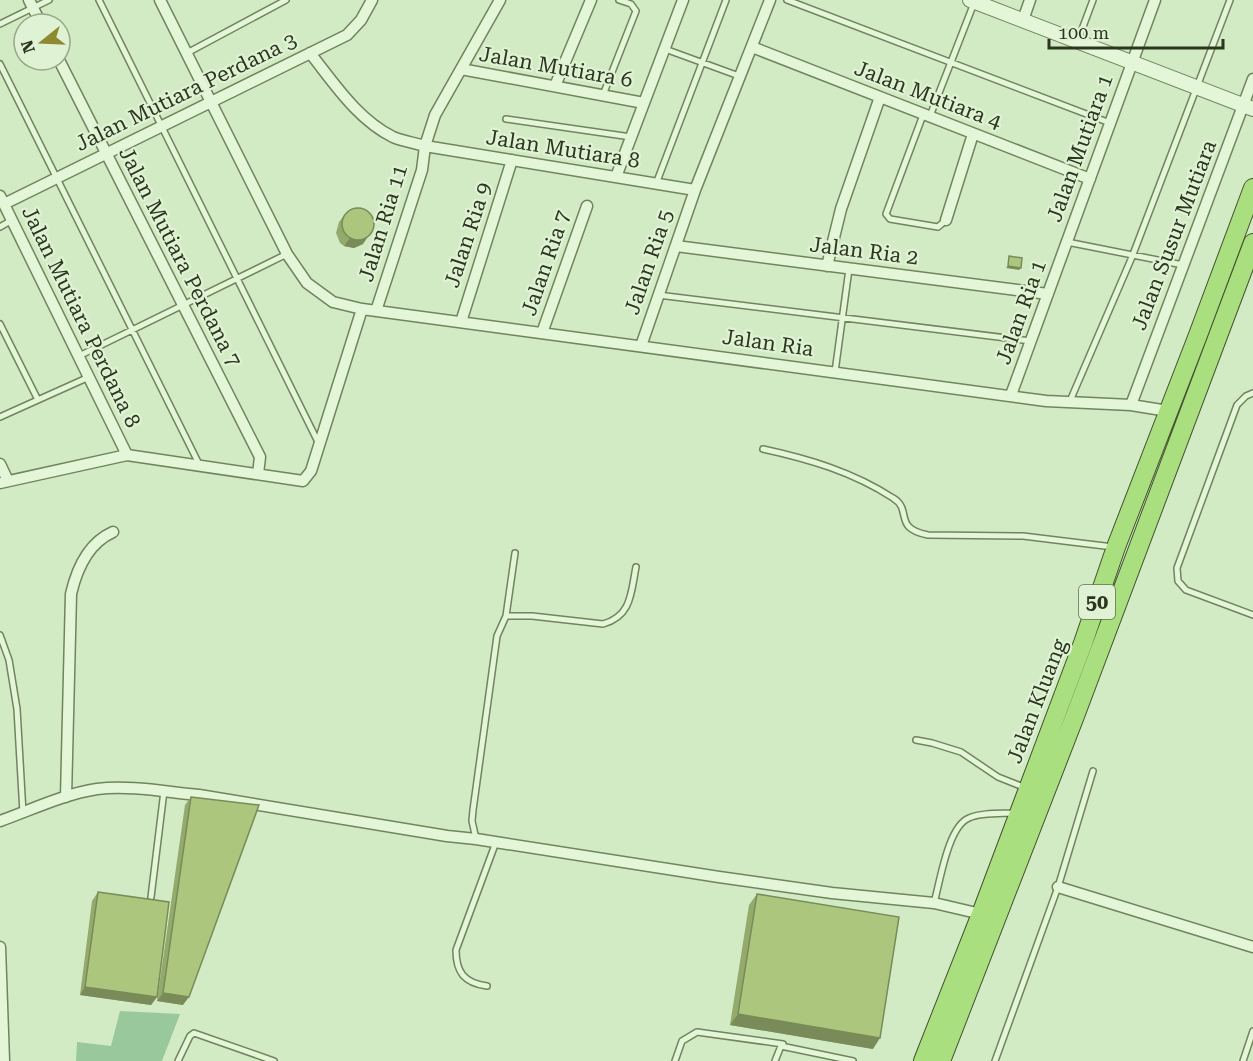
<svg xmlns="http://www.w3.org/2000/svg" width="1253" height="1061" viewBox="0 0 1253 1061" font-family="'Roboto Serif',serif">
<style>
.green{fill:#9ac89d}
.lines{fill:none;stroke-linecap:round;stroke-linejoin:round}
.service-casing{stroke:#71845d;stroke-width:8}
.minor-casing{stroke:#71845d;stroke-width:13}
.tertiary-casing{stroke:#71845d;stroke-width:16}
.trunk-casing{stroke:#445230;stroke-width:20}
.service{stroke:#e3f6d8;stroke-width:5}
.minor{stroke:#e3f6d8;stroke-width:10}
.tertiary{stroke:#e3f6d8;stroke-width:14}
.trunk{stroke:#a9df7e;stroke-width:18}
.wall{fill:#94aa6c}
.shaded-wall{fill:#788b58}
.building{fill:#acc67e;stroke:#788b58;stroke-width:1.5}
.labels{text-anchor:middle;dominant-baseline:central;stroke-width:4.5;stroke-linejoin:round;paint-order:stroke}
.shield{fill:#dff3d4;stroke:#626f55;stroke-width:1.5}
.shield-label{font-size:20px;font-weight:bold;fill:#2c361f}
.street-label{font-size:21px;fill:#2c361f;stroke:#dff3d4}
</style>
<rect width="100%" height="100%" fill="#d2ebc5"/>
<path class="green" d="M120 1011 180 1014 162 1061H76L77 1042 111 1046Z"/>
<g class="lines">
<defs>
<path id="service" d="M99 0 318 442
M787 0 1110 123
M0 24 49 0
M1078 40 1093 0
M665 49 739 76
M187 53 286 0
M0 64 199 464
M603 95 636 11 631 4 619 0
M923 115 886 214 890 219 938 227 946 220
M930 116 974 3
M506 119 631 137
M656 184 726 0
M0 227 12 220
M1067 242 1183 265
M658 295 1031 341
M0 324 38 400
M79 356 287 254
M835 372 849 269
M1253 393 1246 396 1237 405 1177 568 1178 581 1186 590 1253 615
M1070 401 1132 257 1230 0
M0 417 89 377
M763 449C809 459 853 472 893 498 913 510 892 528 928 535L1023 536 1113 547
M506 616 515 553
M0 635 9 660 17 709 23 813
M916 740 932 743 961 752 998 777 1026 788
M476 839 472 821 473 810 497 636 506 616H532L603 624C632 616 631 592 636 567
M151 897 164 791
M934 903C940 882 948 826 969 818 983 812 1002 814 1016 813
M487 986C464 983 456 972 456 950L496 842
M178 1061 190 1036 194 1033 274 1061
M675 1061 682 1041 697 1032 783 1044 781 1046 853 1061
M775 1061 781 1046
M995 1061 1058 887 1093 771
M1243 1061 1253 1031"/>
<path id="minor" d="M29 0 41 24
M160 0 287 254 307 283 333 302 362 309 1046 401 1131 405 1168 411
M1023 20 1030 0
M752 47 1090 179
M310 53C334 83 357 119 393 137 402 141 415 143 425 146L695 190
M59 60 260 457 258 474
M461 69 644 103
M555 86 591 0
M616 177 683 0
M0 196 127 455
M4 204 347 35 361 20 372 0
M946 220 973 134
M676 246 1048 294
M827 266 841 209 880 97
M376 311 422 170 425 146 435 115 500 0
M461 322 512 160
M542 333 587 206
M641 346 695 190 770 0
M1011 395 1155 0
M1131 405 1253 79
M0 464 8 481
M0 483 127 455 303 481 311 471 362 309
M66 797 71 594C77 568 88 543 113 532
M0 821C31 810 64 794 97 789 130 785 166 792 199 795L447 836 476 839 719 877 832 893 934 903 981 914
M1058 887 1253 947
M0 947 4 1061"/>
<path id="tertiary" d="M970 0 1253 109"/>
<path id="trunk" d="M923 1061 981 914 1083 643 1116 547 1198 335 1253 188
M941 1061 1075 716 1253 243"/>
</defs>
<use href="#service" class="service-casing"/>
<use href="#minor" class="minor-casing"/>
<use href="#tertiary" class="tertiary-casing"/>
<use href="#trunk" class="trunk-casing"/>
<use href="#service" class="service"/>
<use href="#minor" class="minor"/>
<use href="#tertiary" class="tertiary"/>
<use href="#trunk" class="trunk"/>
</g>
<path class="wall" d="M345 214 363 244 354 248 344 246 340 243 336 233 339 222Z
M191 797 183 1005 157 1001 185 805Z
M98 892 157 997 151 1005 80 995 92 901Z
M757 894 873 1049 730 1025 749 905Z"/>
<path class="shaded-wall" d="M369 235 363 244 354 248 344 246 350 238Z
M1008 266 1021 268 1019 270 1006 268Z
M85 987 157 997 151 1005 80 995Z
M163 993 189 997 183 1005 157 1001Z
M738 1014 880 1038 873 1049 730 1025Z"/>
<path class="building" d="M342 224a16 16 0 1 1 32 0a16 16 0 1 1-32 0Z
M1009 256 1022 258 1021 268 1008 266Z
M191 797 259 805 189 997 163 993Z
M98 892 169 902 157 997 85 987Z
M757 894 899 917 880 1038 738 1014Z"/>
<g class="labels">
<rect class="shield" x="1079" y="585" width="36" height="34" rx="4.5"/>
<g class="shield-label">
<text x="1097" y="602">50</text>
</g>
<g class="street-label">
<text transform="translate(556 67) rotate(10)">Jalan Mutiara 6</text>
<text transform="translate(186 92) rotate(-26)">Jalan Mutiara Perdana 3</text>
<text transform="translate(928 95) rotate(21)">Jalan Mutiara 4</text>
<text transform="translate(1080 148) rotate(-70)">Jalan Mutiara 1</text>
<text transform="translate(563 149) rotate(9)">Jalan Mutiara 8</text>
<text transform="translate(383 223) rotate(-73)">Jalan Ria 11</text>
<text transform="translate(468 235) rotate(-72)">Jalan Ria 9</text>
<text transform="translate(1174 235) rotate(-69)">Jalan Susur Mutiara</text>
<text transform="translate(864 251) rotate(7)">Jalan Ria 2</text>
<text transform="translate(180 257) rotate(63)">Jalan Mutiara Perdana 7</text>
<text transform="translate(649 262) rotate(-71)">Jalan Ria 5</text>
<text transform="translate(546 263) rotate(-71)">Jalan Ria 7</text>
<text transform="translate(1021 312) rotate(-70)">Jalan Ria 1</text>
<text transform="translate(81 317) rotate(64)">Jalan Mutiara Perdana 8</text>
<text transform="translate(768 343) rotate(8)">Jalan Ria</text>
<text transform="translate(1037 701) rotate(-69)">Jalan Kluang</text>
</g>
</g>
<g transform="translate(42 42) rotate(252)"><circle r="28" fill="#dff3d4" stroke="#97a78c" stroke-width="1.5"/>
<path d="M0-4.5L10 22L0 15L-10 22Z" fill="#8f8931"/>
<text y="-9" font-size="16" font-weight="bold" text-anchor="middle" fill="#2c361f">N</text>
</g>
<path d="M1049 39v9h174v-9" fill="none" stroke="#2c361f" stroke-width="3"/>
<text x="1058" y="39" font-size="18" fill="#2c361f" stroke="#dff3d4" stroke-width="4.5" paint-order="stroke">100 m</text>
</svg>
